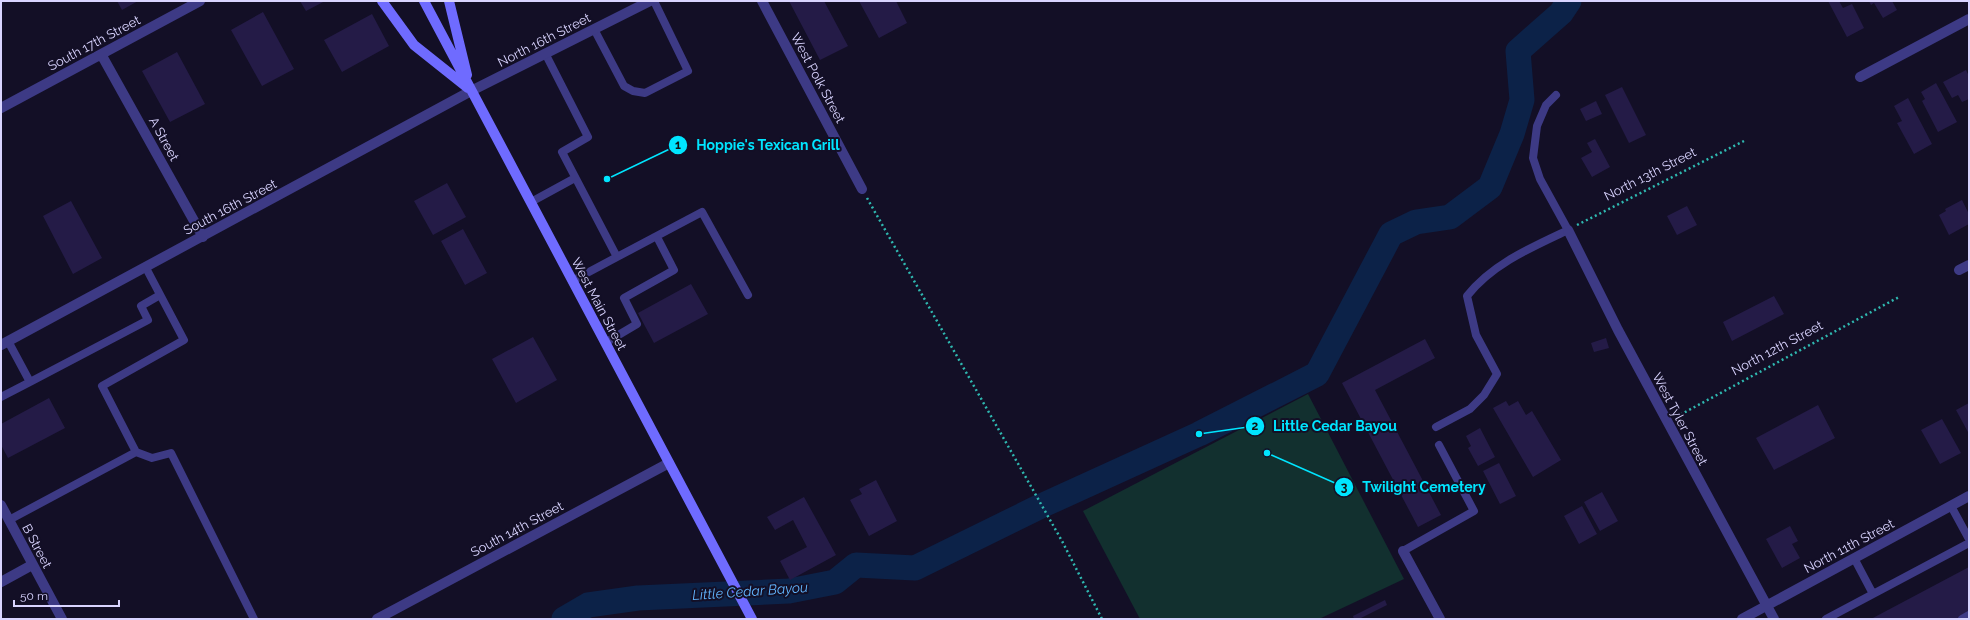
<svg xmlns="http://www.w3.org/2000/svg" width="1970" height="620" viewBox="0 0 1970 620" font-family="Raleway,sans-serif">
<style>
.green{fill:#12302f}
.lines{fill:none;stroke-linecap:round;stroke-linejoin:round}
.river{stroke:#0c2248;stroke-width:25}
.building{fill:#241b47}
.path{stroke:#2fb8b0;stroke-width:2.5;stroke-dasharray:2 3;stroke-linecap:butt}
.lane{stroke:#3d3a85;stroke-width:8}
.street{stroke:#3d3a85;stroke-width:10}
.secondary{stroke:#6f6bff;stroke-width:10}
.labels{text-anchor:middle;dominant-baseline:central;stroke-width:4;stroke-linejoin:round;paint-order:stroke}
.street-label{font-size:13px;fill:#d9d4ff;stroke:#130f26}
.water-label{font-size:14px;font-style:italic;fill:#62b6ff;stroke:#130f26}
.leader{fill:none;stroke:#00e5ff;stroke-width:1.5}
.callout-dot{fill:#00e5ff;stroke:#130f26;stroke-width:1.5}
.mark-label{font-size:12px;text-anchor:middle;font-weight:bold;fill:#111}
.callout-label{font-size:14px;text-anchor:middle;font-weight:bold;fill:#00e5ff;stroke:#130f26;stroke-width:4;stroke-linejoin:round;paint-order:stroke}
</style>
<rect width="100%" height="100%" fill="#130f26"/>
<path class="green" d="M1308 394 1404 579 1319 619H1140L1083 511Z"/>
<g class="lines">
<path class="river" d="M564 619 588 605 638 598 789 591 835 582 856 565 915 568 1041 506 1199 434 1317 374 1391 234 1416 222 1450 217 1490 187 1512 134 1522 100 1518 51 1561 13 1569 1"/>
</g>
<path class="building" d="M117 1H138L122 10Z
M300 1H325L306 11Z
M789 1H824L848 46 820 60Z
M859 1H896L907 23 879 38Z
M1828 1H1839L1843 8 1852 4 1864 28 1847 37Z
M1869 1H1892L1897 10 1883 18 1874 3 1871 5Z
M263 12 294 69 262 86 231 30Z
M372 14 389 46 342 72 324 40Z
M177 52 205 104 170 122 142 71Z
M1966 70 1969 76V99L1962 102 1958 95 1952 98 1943 82Z
M1936 83 1957 122 1938 132 1922 101 1925 99 1921 92Z
M1622 87 1646 135 1629 143 1605 95Z
M1908 98 1932 144 1914 154 1897 123 1902 121 1894 106Z
M1596 101 1602 114 1586 121 1580 109Z
M1595 139 1610 167 1592 177 1581 158 1592 152 1587 143Z
M447 183 466 217 433 235 414 201Z
M1962 200 1969 214V224L1949 235 1939 215 1946 211 1945 209Z
M71 201 102 258 73 274 43 216Z
M1687 206 1697 225 1677 235 1667 216Z
M463 229 487 273 465 285 441 241Z
M691 284 708 314 654 343 638 313Z
M1774 296 1784 314 1732 341 1723 322Z
M533 337 557 380 516 403 492 359Z
M1606 338 1609 348 1594 352 1591 343Z
M1425 339 1435 358 1375 390 1441 515 1418 527 1342 383Z
M49 398 65 428 8 458 1 445V424Z
M1506 401 1509 406 1518 401 1526 415 1532 411 1561 460 1533 477 1493 408Z
M1969 403V434L1956 410Z
M1818 405 1835 438 1774 470 1756 438Z
M1942 419 1961 453 1940 464 1921 430Z
M1480 428 1495 457 1478 466 1468 448 1471 446 1466 436Z
M1499 463 1516 496 1500 504 1483 471Z
M876 480 897 521 869 536 850 500 862 494 859 489Z
M1602 492 1618 521 1600 531 1584 502Z
M804 497 836 555 790 580 780 561 807 547 793 520 775 530 767 517Z
M1582 506 1597 534 1579 544 1564 516Z
M1790 526 1798 541 1792 544 1800 558 1782 568 1766 539Z
M1969 567V612L1956 619H1871Z
M1385 600 1387 605 1359 619H1354L1353 616Z"/>
<g class="lines">
<path class="path" d="M867 198 1062 541 1102 619
M1577 225 1744 141
M1676 417 1899 297"/>
<path class="lane" d="M594 29 624 86 633 91 645 93 688 71 654 1
M545 53 588 137 562 152 617 257 702 212 748 295
M531 202 575 178
M572 281 617 257
M8 341 30 382 148 320 141 306 160 295
M605 343 637 324 624 298 674 270 657 237
M1 397 30 382
M1436 427 1470 409 1484 395 1497 374 1476 335 1467 296C1492 264 1532 247 1568 230L1540 179 1533 158 1537 126 1546 105 1556 95
M136 452 152 458 171 453 254 619
M1951 506 1969 539
M9 520 136 452 102 386 184 340 146 268
M1403 551 1474 511 1439 445
M1854 558 1873 594
M1826 619 1969 543
M1962 619 1969 615"/>
<path class="street" d="M762 1 862 189
M101 54 203 237
M1860 77 1969 19
M1 108 200 1
M1568 230 1618 330 1774 619
M1959 270 1969 265
M1 345 471 91 650 1
M1 505 62 619
M1403 551 1440 619
M1 582 32 565
M377 619 669 463
M1742 619 1969 496"/>
<path class="secondary" d="M382 1 414 45 468 88
M424 1 752 619
M449 1 467 75"/>
</g>
<g class="labels">
<g class="street-label">
<text transform="translate(544 40) rotate(-27)">North 16th Street</text>
<text transform="translate(94 43) rotate(-28)">South 17th Street</text>
<text transform="translate(818 78) rotate(62)">West Polk Street</text>
<text transform="translate(164 139) rotate(61)">A Street</text>
<text transform="translate(1650 174) rotate(-27)">North 13th Street</text>
<text transform="translate(230 207) rotate(-28)">South 16th Street</text>
<text transform="translate(599 304) rotate(62)">West Main Street</text>
<text transform="translate(1777 348) rotate(-28)">North 12th Street</text>
<text transform="translate(1680 419) rotate(62)">West Tyler Street</text>
<text transform="translate(517 529) rotate(-28)">South 14th Street</text>
<text transform="translate(37 546) rotate(62)">B Street</text>
<text transform="translate(1849 546) rotate(-28)">North 11th Street</text>
</g>
<g class="water-label">
<text transform="translate(750 591) rotate(-4)">Little Cedar Bayou</text>
</g>
</g>
<path class="leader" d="M607 179L678 145M1199 434L1255 426M1267 453L1344 487"/>
<g class="callout-dot">
<circle cx="607" cy="179" r="4"/>
<circle cx="1199" cy="434" r="4"/>
<circle cx="1267" cy="453" r="4"/>
<circle cx="678" cy="145" r="10"/>
<circle cx="1255" cy="426" r="10"/>
<circle cx="1344" cy="487" r="10"/>
</g>
<g class="mark-label">
<text x="678" y="149">1</text>
<text x="1255" y="430">2</text>
<text x="1344" y="491">3</text>
</g>
<g class="callout-label">
<text x="768" y="150">Hoppie's Texican Grill</text>
<text x="1335" y="431">Little Cedar Bayou</text>
<text x="1424" y="492">Twilight Cemetery</text>
</g>
<rect width="1970" height="620" fill="none" stroke="#d9d4ff" stroke-width="4"/>
<path d="M14 600v6h105v-6" fill="none" stroke="#d9d4ff" stroke-width="2"/>
<text x="20" y="600" font-size="12" fill="#d9d4ff" stroke="#130f26" stroke-width="3" paint-order="stroke">50 m</text>
</svg>
